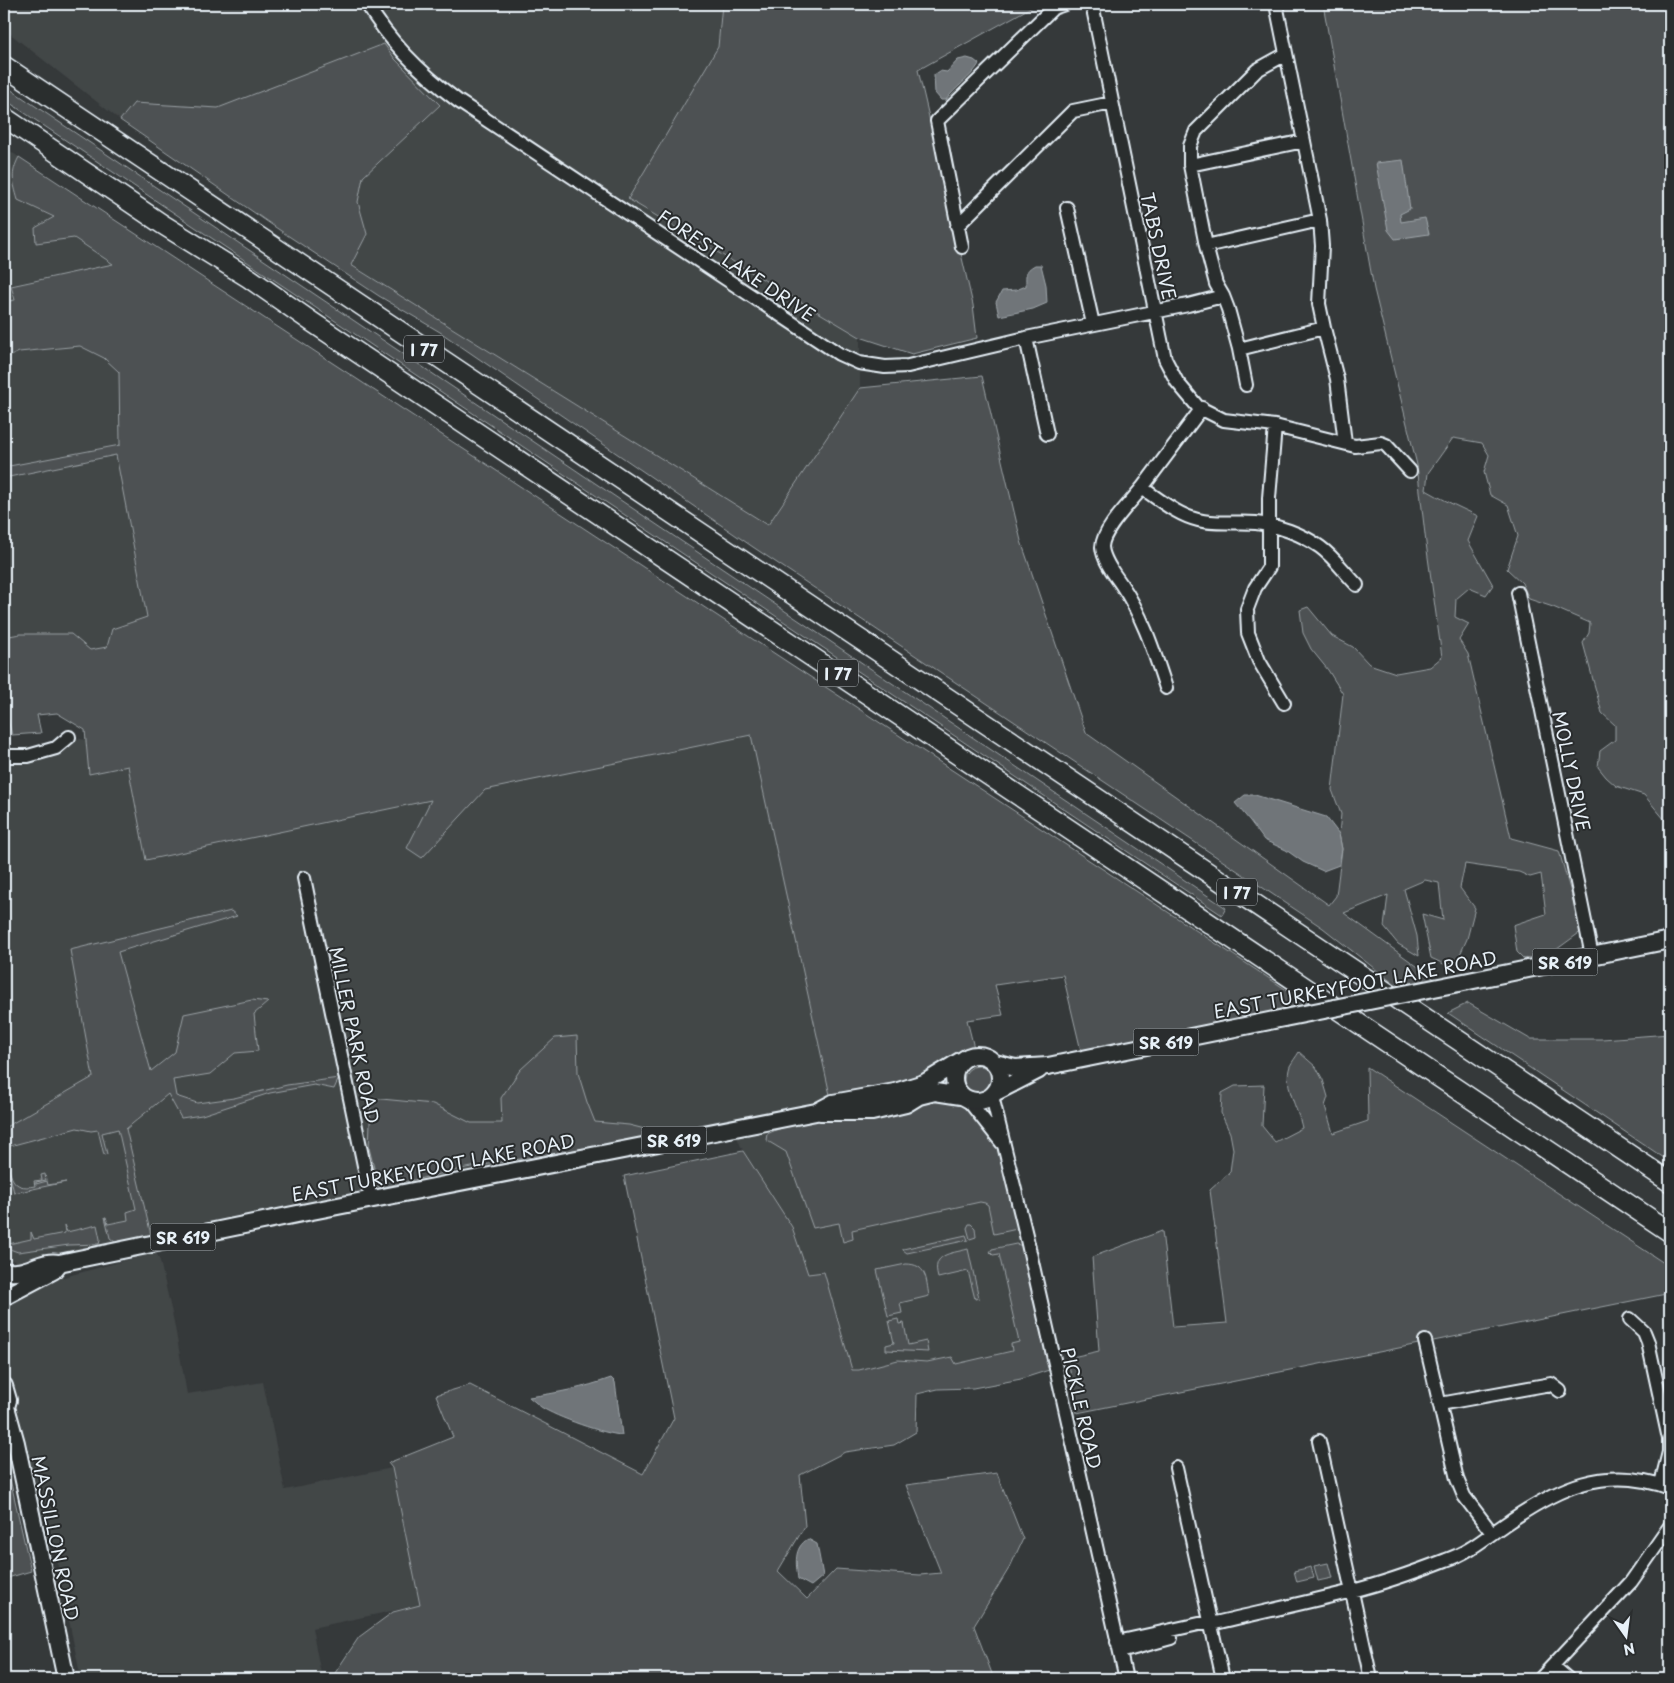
<svg xmlns="http://www.w3.org/2000/svg" width="1674" height="1683" viewBox="0 0 1674 1683" font-family="'Playpen Sans',sans-serif">
<style>
.built{fill:#424647}
.green{fill:#4d5152;stroke:#9aa1a5}
.water{fill:#707579;stroke:#a0a7ac}
.lines{fill:none;stroke-linecap:round;stroke-linejoin:round}
.minor-casing{stroke:#e8f1f8;stroke-width:16}
.major-casing{stroke:#e8f1f8;stroke-width:20}
.highway-casing{stroke:#e8f1f8;stroke-width:22}
.minor{stroke:#2a2d2e;stroke-width:12}
.major{stroke:#2a2d2e;stroke-width:16}
.highway{stroke:#2a2d2e;stroke-width:19}
.major-bridge-casing{stroke:#e8f1f8;stroke-width:20;stroke-linecap:butt}
.major-bridge{stroke:#2a2d2e;stroke-width:16}
.labels{text-anchor:middle;dominant-baseline:central;stroke-width:4;stroke-linejoin:round;paint-order:stroke}
.shield{fill:#2a2d2e;stroke:#afb6bb;stroke-width:1}
.shield-label{font-size:16px;font-weight:bold;fill:#e8f1f8}
.street-label{font-size:18px;fill:#e8f1f8;stroke:#2a2d2e}
</style>
<rect width="100%" height="100%" fill="#35393a"/>
<filter id="ink" filterUnits="userSpaceOnUse"><feTurbulence type="fractalNoise" baseFrequency=".02" numOctaves="2"/><feDisplacementMap in="SourceGraphic" scale="10" xChannelSelector="R" yChannelSelector="G"/><feConvolveMatrix kernelMatrix="1 2 1 2 8 2 1 2 1" color-interpolation-filters="sRGB"/></filter>
<g filter="url(#ink)">
<path class="built" d="M4 4H722L718 47 628 199 860 337V388L768 525 120 120 4 29Z
M4 148 19 157 14 166 18 200 55 218 74 238 114 265 11 285 15 300 4 302Z
M80 346 104 358 119 372 120 445 4 467V359L19 352Z
M116 455 147 617 112 629 108 647 90 650 71 634H20L4 637V478Z
M752 735 830 1095 816 1112 26 1263 4 1259V756H28L69 737 86 740 89 774 128 766 146 860 431 800Z
M780 1127 1007 1169 1048 1354 976 1363 851 1370 824 1272 808 1274 792 1227 743 1151 736 1135Z
M156 1252 160 1261 174 1322 187 1394 263 1382 285 1490 392 1468 420 1605 312 1628 322 1679H81L52 1538 44 1539 4 1363V1307L31 1286Z"/>
<path class="green" d="M722 4H1037L918 70 973 305 977 338 912 354 860 337 628 199 718 47Z
M1323 4H1670V829L1665 820 1644 795 1616 786 1606 777 1598 767 1600 751 1615 740V725L1602 713 1583 643 1589 633 1590 623 1553 607 1529 599 1522 583 1507 569 1518 536 1508 505 1490 495 1484 472 1489 455 1482 443 1453 438 1428 473 1426 490C1443 500 1461 508 1478 516L1468 541 1493 585 1486 595 1469 588 1456 599 1455 617 1469 624 1459 640 1468 654 1511 838 1559 851 1582 931 1553 952 1524 959 1517 952 1513 925 1546 914 1541 874 1530 877 1519 872 1465 864 1460 888 1475 908 1467 939 1458 959 1446 965 1431 958 1422 914 1443 920 1439 883 1425 880 1404 889 1417 936 1419 956 1398 944 1384 927 1388 895 1344 913 1436 980 1398 987 1323 928 753 547 440 332 379 296 275 227 120 120 134 103 218 108 384 44 395 59 440 105 363 177 358 202 367 234 351 265 768 525 860 388 982 376 1021 541 1086 733 1329 905 1336 896 1342 849 1339 834 1341 814 1332 790 1343 694 1328 670 1311 649 1303 633 1300 610 1308 607 1332 636 1353 647 1369 664 1396 673 1430 667 1442 657 1426 543 1417 465 1374 289Z
M4 85 1226 908 1222 915 4 99Z
M19 157 1311 1006 1082 1055 1063 975 995 985 1003 1015 967 1020 974 1048 952 1055 936 1069 908 1081 830 1095 751 735 485 790 422 858 407 848 431 800 146 860 128 766 89 774 85 730 57 713 37 715 41 733 12 735 4 705V637L20 634H71L90 650 107 647 112 629 147 617 116 455 4 478V467L120 445 119 372 104 358 80 346 19 352 4 359V302L15 300 11 286 113 264 74 238 36 243 35 228 54 217 18 200C13 182 10 174 19 157Z
M231 911 237 916 118 952 151 1071 175 1052 184 1014 252 1000 268 1002 254 1014 258 1051 235 1053 210 1074 173 1080 176 1096 197 1103 234 1098 287 1085 339 1078 334 1089 314 1085 270 1093 202 1115 181 1118 168 1094 126 1129 151 1235 116 1243 110 1238 105 1217H106L108 1224 128 1220 127 1212 136 1209 118 1129 102 1133 107 1154 104 1155 98 1130 91 1131 77 1128 6 1147 4 1145V1128L93 1077 70 950Z
M1468 1003 1530 1039H1602L1670 1034V1162L1448 1013Z
M577 1036 578 1073 587 1102 595 1122 629 1125 657 1132 647 1138 466 1168 379 1188 369 1148 371 1098 433 1104 471 1123H502L501 1098 520 1070 555 1038Z
M1299 1052 1316 1067 1323 1080 1328 1097 1325 1106 1333 1133 1368 1121 1367 1067 1670 1267V1296L1666 1294 1077 1413 1068 1358 1099 1351 1092 1257 1162 1231 1173 1327 1227 1323 1210 1190 1230 1172 1233 1149 1230 1133 1221 1113 1222 1093 1235 1086 1264 1085 1262 1126 1275 1142 1302 1128C1298 1108 1283 1086 1290 1066 1292 1062 1296 1057 1299 1052Z
M964 1080a14 14 0 1 1 28 0a14 14 0 1 1-28 0Z
M934 1097 958 1101 973 1112 997 1146 1007 1169 1018 1225 1017 1229 994 1234 988 1205 985 1203 980 1202 852 1230 853 1239 843 1242 839 1223 813 1228 786 1152 766 1140 767 1134C789 1123 808 1123 831 1118 865 1111 900 1104 934 1097Z
M743 1151 792 1227 808 1274 824 1272 852 1370H859L898 1360 927 1362 952 1357 956 1364 1012 1351 1011 1344 1019 1342 999 1254 993 1255 990 1252 992 1249 1016 1244 1023 1246 1048 1354 1046 1362 1049 1370 1021 1379 973 1388 938 1389 917 1394 916 1432 894 1445 845 1452 800 1475 805 1526 778 1571 807 1599 836 1569 920 1575 941 1573 906 1485 997 1473 1023 1539 1011 1565 974 1626 994 1679H331L359 1637 393 1612 420 1605 392 1468 388 1463 453 1437 436 1395 470 1385 643 1474 674 1418 624 1176Z
M6 1155C11 1175 10 1191 35 1186L34 1181 42 1180 41 1175 45 1174 46 1180 36 1182V1184L47 1181 48 1185 66 1182 14 1193 7 1162H5Z
M969 1224H971L975 1228 976 1237 970 1239 967 1228Z
M64 1225 67 1232 97 1225 100 1239 99 1244 69 1245 18 1252 4 1247V1245L31 1239V1232L34 1239 65 1233Z
M966 1235 968 1240 907 1253 903 1250V1249Z
M968 1249 979 1298 975 1299 968 1271 938 1278C931 1253 950 1254 968 1249Z
M906 1264C927 1264 926 1279 929 1296L900 1303 902 1313 888 1316 877 1270Z
M898 1319 899 1324 904 1323 908 1345 926 1341 928 1352 886 1350V1345L894 1343 889 1321Z
M4 1470H8L31 1571 4 1579Z
M1328 1563 1332 1578 1318 1581 1314 1566Z
M1311 1567 1314 1578 1297 1582 1294 1571Z"/>
<path class="water" d="M967 58 974 60 979 64C970 79 955 87 946 100H941L935 93 934 75 940 71 947 72 958 60Z
M1403 160 1410 209 1400 214 1401 222 1425 218 1429 234 1395 239 1388 230 1376 163Z
M1035 265H1041L1046 285 1047 303 1033 309 999 316 996 302 1002 291 1016 290 1026 286C1026 275 1024 271 1035 265Z
M1245 795H1255L1326 817 1339 834 1342 849 1339 865 1323 871 1303 862 1286 850 1264 840 1250 821 1235 803Z
M611 1378 615 1382 622 1435C604 1434 556 1417 541 1407 537 1404 533 1400 529 1397 557 1393 584 1388 611 1378Z
M808 1539 817 1544 823 1576 811 1586 798 1579C796 1564 793 1548 808 1539Z"/>
<g class="lines">
<defs>
<path id="minor" d="M367 4C390 43 422 74 458 101L839 354 859 363 885 367 908 366 1026 338 1188 305 1223 296
M1092 4 1165 359 1177 382 1198 407 1224 420 1275 426 1355 446 1381 443 1386 445 1410 471
M1276 4 1320 220
M1190 165V146L1196 131 1257 70 1286 54
M1067 208 1093 324
M957 226 1073 111 1112 103
M1206 246 1190 165 1304 141
M962 247 937 121 1053 8 1065 4
M1026 338 1047 434
M1239 349 1228 309 1223 296 1216 284 1206 246 1320 220 1322 246 1319 304 1324 328
M1246 385 1239 349 1324 328 1337 379 1345 443
M1202 408 1142 488C1160 500 1177 515 1198 520 1217 525 1236 521 1256 523 1277 525 1302 534 1320 547 1334 557 1345 573 1357 585
M1275 426 1269 498V567L1255 588 1247 609 1248 633 1259 661 1284 703
M1142 488C1132 501 1102 530 1102 547 1103 560 1114 574 1121 584 1143 616 1154 652 1166 688
M1518 593 1592 956
M4 756H28L56 748 69 737
M304 878 371 1199
M992 1096 1026 1235 1126 1679
M968 1100 1002 1143
M1630 1319 1644 1332 1648 1342 1669 1439V1452L1661 1484
M1425 1341 1457 1479 1464 1496 1492 1533
M1440 1404 1551 1384 1560 1391
M1319 1441 1371 1679
M1176 1468 1223 1679
M1117 1642 1199 1624H1211C1258 1613 1305 1603 1352 1591 1384 1583 1415 1572 1446 1560 1468 1553 1485 1538 1504 1525 1557 1488 1605 1464 1670 1488
M1120 1652 1171 1638
M1553 1666 1568 1679
M1540 1679 1631 1582 1670 1526"/>
<path id="major" d="M1459 983 1670 940
M954 1078a23 23 0 1 1 46 0a23 23 0 1 1-46 0Z
M995 1063 1015 1068 1048 1066 1284 1018
M996 1092 1039 1070
M820 1112H872L906 1104 919 1096 935 1092 961 1096
M4 1271C26 1277 39 1259 59 1263L307 1212 816 1112 833 1103 895 1092 924 1083 960 1061
M4 1297 53 1271 59 1264
M4 1386 8 1400 6 1407 16 1443 66 1679"/>
<path id="highway" d="M4 66 1670 1182
M4 117 162 224 249 278 312 322 1670 1232"/>
</defs>
<use href="#minor" class="minor-casing"/>
<use href="#major" class="major-casing"/>
<use href="#highway" class="highway-casing"/>
<use href="#minor" class="minor"/>
<use href="#major" class="major"/>
<use href="#highway" class="highway"/>
<defs>
<path id="major-bridge" d="M1284 1018 1459 983"/>
</defs>
<use href="#major-bridge" class="major-bridge-casing"/>
<use href="#major-bridge" class="major-bridge"/>
</g>
</g>
<g class="labels">
<g class="shield">
<rect x="404" y="335.5" width="40" height="27" rx="4"/>
<rect x="818" y="659.5" width="40" height="27" rx="4"/>
<rect x="1217" y="878.5" width="40" height="27" rx="4"/>
<rect x="1532.5" y="948.5" width="65" height="27" rx="4"/>
<rect x="1133.5" y="1028.5" width="65" height="27" rx="4"/>
<rect x="641.5" y="1126.5" width="65" height="27" rx="4"/>
<rect x="150.5" y="1223.5" width="65" height="27" rx="4"/>
</g>
<g class="shield-label">
<text x="424" y="349">I 77</text>
<text x="838" y="673">I 77</text>
<text x="1237" y="892">I 77</text>
<text x="1565" y="962">SR 619</text>
<text x="1166" y="1042">SR 619</text>
<text x="674" y="1140">SR 619</text>
<text x="183" y="1237">SR 619</text>
</g>
<g class="street-label">
<text transform="translate(1159 246) rotate(78)">TABS DRIVE</text>
<text transform="translate(737 265) rotate(34)">FOREST LAKE DRIVE</text>
<text transform="translate(1572 771) rotate(78)">MOLLY DRIVE</text>
<text transform="translate(1355 984) rotate(-11)">EAST TURKEYFOOT LAKE ROAD</text>
<text transform="translate(355 1035) rotate(78)">MILLER PARK ROAD</text>
<text transform="translate(433 1167) rotate(-11)">EAST TURKEYFOOT LAKE ROAD</text>
<text transform="translate(1082 1408) rotate(77)">PICKLE ROAD</text>
<text transform="translate(56 1538) rotate(78)">MASSILLON ROAD</text>
</g>
</g>
<rect width="1674" height="1683" fill="none" stroke="#2a2d2e" stroke-width="20"/>
<rect x="10" y="10" width="1654" height="1663" fill="none" stroke="#e8f1f8" stroke-width="2" filter="url(#ink)"/>
<g transform="translate(1626 1636) rotate(166)" stroke="#2a2d2e" stroke-width="4" paint-order="stroke">
<path d="M0-4L9 19L0 12L-9 19Z" fill="#e8f1f8"/>
<text y="-8" font-size="14" font-weight="bold" text-anchor="middle" fill="#e8f1f8">N</text>
</g>
</svg>
